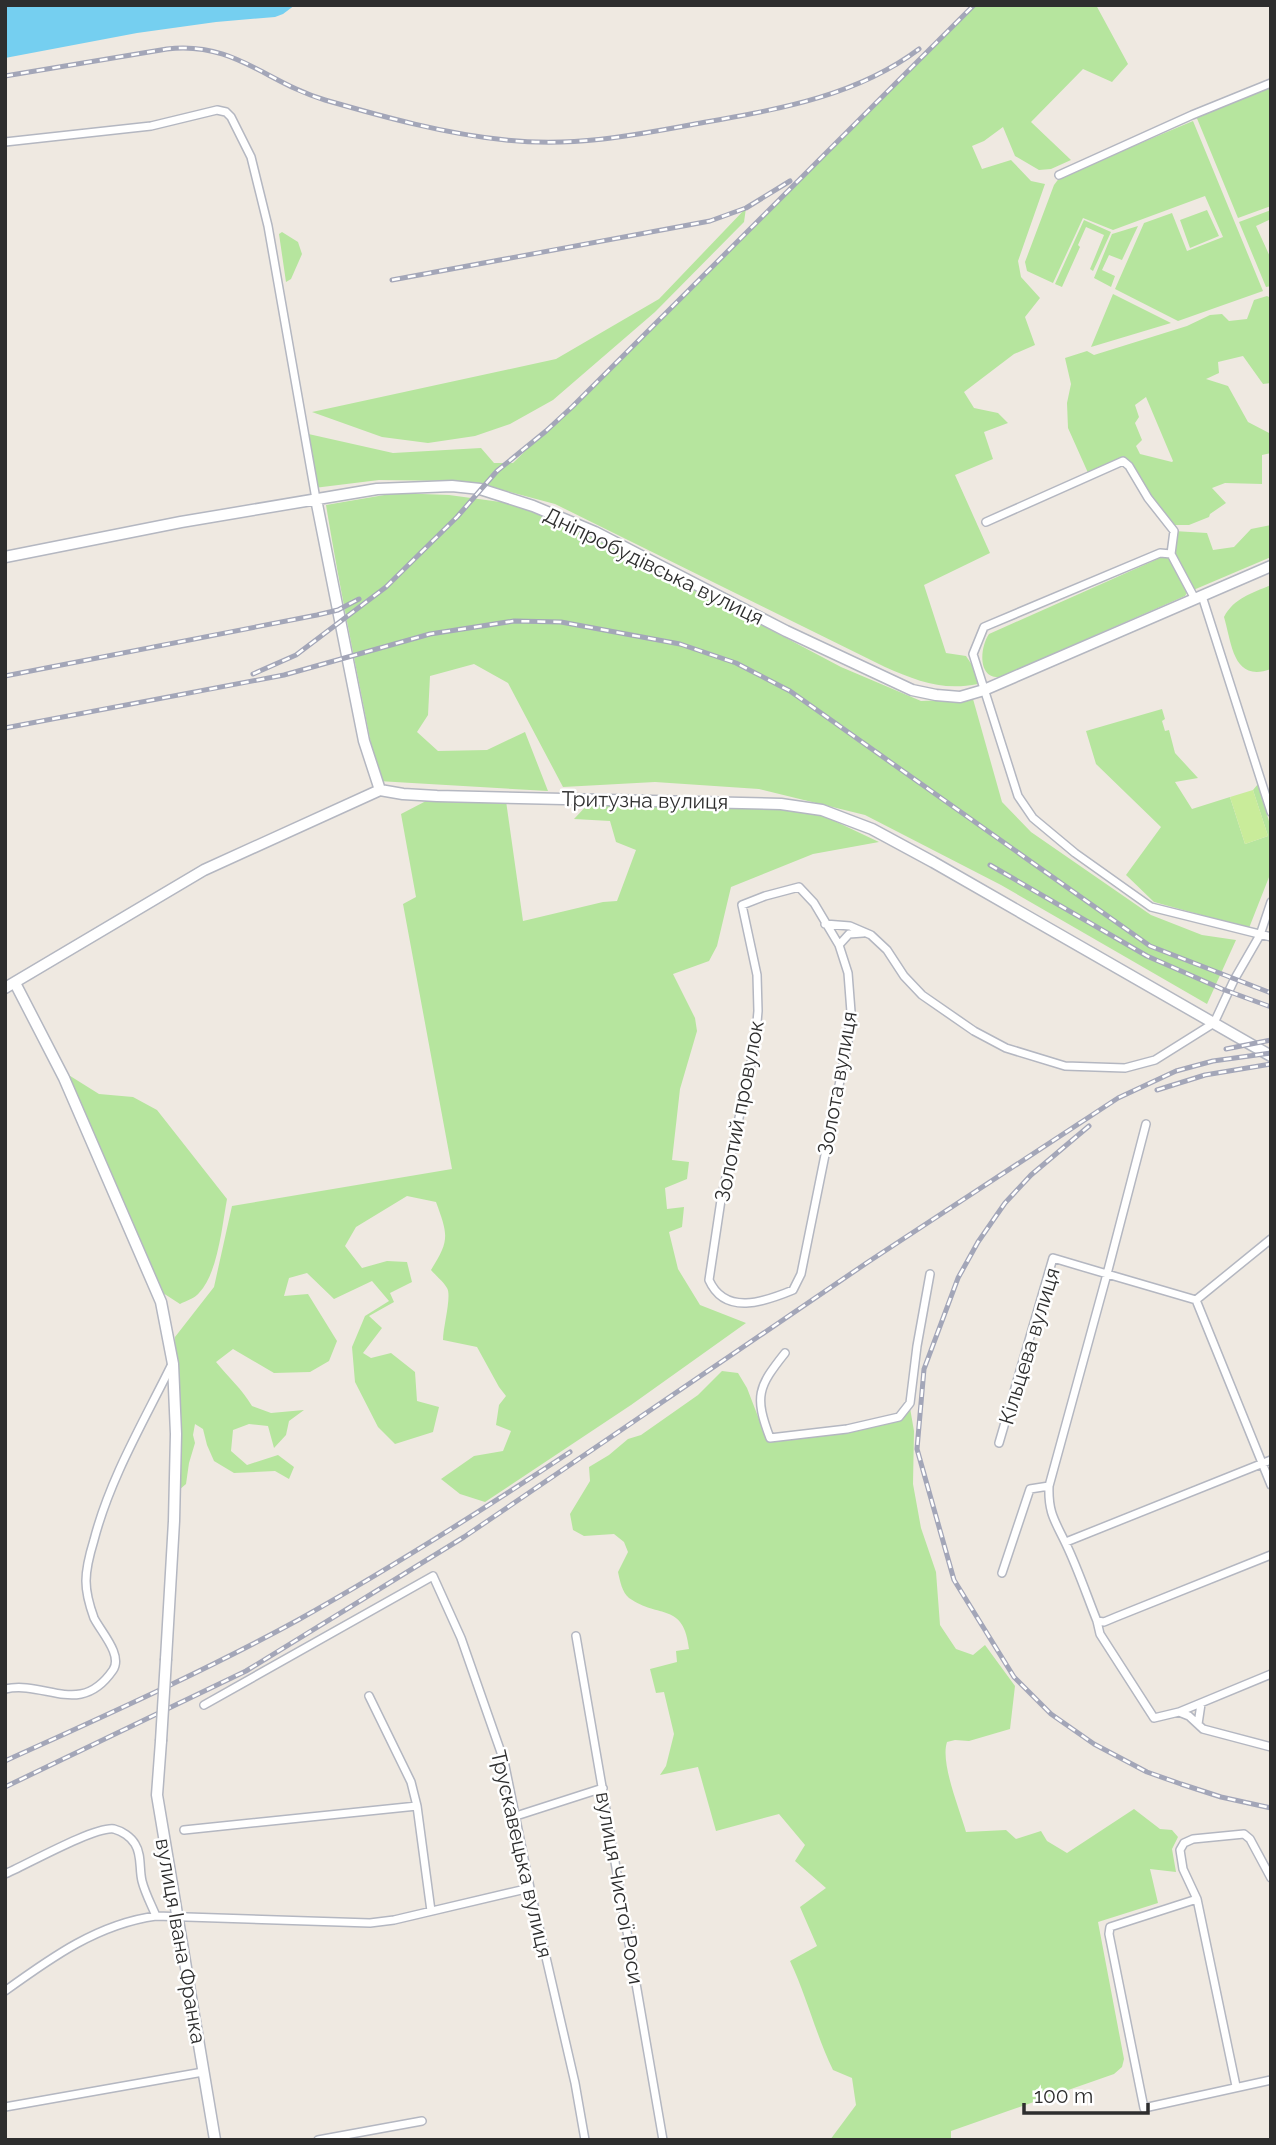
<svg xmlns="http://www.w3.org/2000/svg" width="1276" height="2145" viewBox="0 0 1276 2145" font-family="Raleway,sans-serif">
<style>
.green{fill:#b6e59e;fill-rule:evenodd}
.pitch{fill:#c9ec9a}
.water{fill:#75cff0}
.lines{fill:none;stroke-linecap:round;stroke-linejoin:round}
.street-casing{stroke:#b4b7c1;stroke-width:10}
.secondary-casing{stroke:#b4b7c1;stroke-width:13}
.street{stroke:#fff;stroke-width:7}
.secondary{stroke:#fff;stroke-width:10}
.rail-casing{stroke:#a3a6b8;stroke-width:5}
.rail{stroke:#fff;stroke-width:2.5;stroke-dasharray:8;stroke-linecap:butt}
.secondary-bridge-casing{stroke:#b4b7c1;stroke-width:13;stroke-linecap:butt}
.secondary-bridge{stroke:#fff;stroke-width:10}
.labels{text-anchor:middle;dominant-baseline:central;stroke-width:5;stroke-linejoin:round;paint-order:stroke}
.street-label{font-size:21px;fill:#2e2e2e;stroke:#fff}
</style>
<rect width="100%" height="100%" fill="#efe9e1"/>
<path class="green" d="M974 5H1096L1128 64 1112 82 1083 69 1031 122 1071 160 1051 169 1039 170 1015 156 1003 127 984 141 972 146 982 169 1011 160 1031 181 1045 184 1018 261 1021 277 1040 298 1025 317 1035 345 1014 354 964 392 974 408 998 413 1008 423 984 432 993 459 955 475 990 553 924 585 946 653 966 656 972 665 978 684C942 691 917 681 885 667L555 504 491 487 453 481 379 480 314 488 304 433 393 453 481 448 494 463H513Z
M1271 86V206L1238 218 1196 116Z
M1193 121 1263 291 1178 321 1115 289 1144 223 1172 213 1187 251 1223 237 1205 196 1113 230 1083 218 1053 283 1027 271 1025 262 1054 185 1060 177Z
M746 208 744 222 655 312 553 400 510 424 475 436 428 443 382 437 312 412 556 359 659 299Z
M1207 210 1219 236 1190 248 1180 220Z
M1271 210V219L1256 226 1271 259V286L1266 287 1239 222Z
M1084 220 1111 232 1093 271 1090 269 1104 235 1086 227 1078 245 1080 247 1062 287 1055 284Z
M1138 226 1122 260 1109 255 1102 270 1115 276 1111 287 1094 278 1112 234Z
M282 232 298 242 302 254 291 279 286 282 279 234Z
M1113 294 1171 323 1091 347Z
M1267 296 1271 298V383L1263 384 1243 356 1218 362 1219 373 1206 379 1228 386 1248 422 1271 434V453L1262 455V484L1225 483 1212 488 1226 503 1210 514 1209 517 1189 525H1169L1123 461 1089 475 1068 428 1067 403 1071 384 1065 358 1087 351 1094 355 1187 326 1210 315 1222 314 1229 321 1247 319 1254 300ZM1146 397 1173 461 1172 462 1140 454 1136 446 1142 440 1135 423 1139 417 1135 405Z
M396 493 449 495 524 505 600 540 841 667 921 701 973 699 1002 802 1031 832 1151 915 1202 935 1236 940 1207 1004 1001 885 865 815 759 789 655 782 563 787 508 683 474 664 430 676 428 715 417 732 438 751 487 750 525 732 548 791 378 781C361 689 341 597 326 505Z
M1271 525V557L1191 591 1171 554 1174 531 1207 533 1213 550 1234 547 1251 529Z
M1162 557 1171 558 1188 591 1185 596 1000 677C977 679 980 647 989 634Z
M1271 585V669C1233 683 1232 644 1224 617 1234 598 1252 593 1271 585Z
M1162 709 1165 719 1162 721 1165 731 1169 730 1175 753 1198 778 1175 782 1192 809 1230 797 1245 844 1268 836 1253 790 1258 784 1271 828V872L1249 928 1154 902 1126 875 1161 827 1096 764 1086 731Z
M426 801H506L523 921 603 902 617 901 636 850 616 842 610 821 574 819 589 803 781 809 824 816 879 842 813 854 731 887 717 946 709 961 673 974 695 1018 697 1031 680 1089 672 1160 689 1162 687 1179 665 1188 667 1209 684 1207 682 1227 669 1232 678 1269 700 1305 746 1323 631 1405 485 1502 460 1494 441 1479 474 1456 503 1451 511 1431 496 1425 499 1405 506 1396 499 1387 477 1347 443 1340C443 1327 452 1296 447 1288 443 1281 436 1276 431 1270 450 1240 448 1235 436 1202L407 1196 356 1227 345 1246 362 1268 387 1261 407 1262 412 1282 390 1293 394 1302 369 1316 382 1328 363 1353 371 1358 391 1353 415 1372 417 1401 439 1407 433 1432 395 1444 378 1427 355 1382 352 1347 365 1316 389 1301 372 1281 334 1299 307 1273 289 1278 284 1296 308 1294 337 1341 329 1361 310 1372 274 1373 233 1349 216 1362C229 1378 242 1389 252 1406L271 1413 304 1410 289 1421 286 1435 274 1448 268 1426 249 1424 233 1430 231 1451 247 1465 278 1455 294 1467 289 1479 275 1471 234 1473 214 1461 207 1445 203 1429 195 1424 193 1435 195 1443 189 1463 186 1484 179 1490 175 1337 214 1287 232 1206 452 1169 403 904 416 897 401 814Z
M67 1074 99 1094 133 1097 157 1110 227 1199C222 1226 218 1273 199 1293 195 1298 186 1301 180 1304L163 1293Z
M722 1371 738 1373 747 1388 767 1440 856 1430 892 1422 910 1408 914 1431 913 1484 921 1528 936 1572 940 1625 956 1649 973 1655 985 1645 1015 1686 1010 1729 969 1741 955 1740 947 1742C940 1763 960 1810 966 1832L1006 1830 1016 1839 1041 1831 1047 1841 1067 1853 1134 1809 1160 1829 1172 1830 1178 1837 1172 1849 1176 1872 1150 1869 1158 1903 1098 1922 1124 2059 1122 2067 1114 2074 951 2131V2140H830L856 2105 852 2078 833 2070C816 2035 807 1997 790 1961L817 1946 800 1907 826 1888 795 1861 805 1845 779 1814 716 1831 698 1767 660 1775 666 1766 674 1734 664 1692 656 1693 650 1669 677 1662 676 1651 689 1649C684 1602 659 1619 629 1598 622 1592 620 1581 618 1572L628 1552 624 1542 614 1534 584 1536 573 1530 570 1514 590 1481 589 1467 609 1455 628 1439 641 1435 698 1395Z"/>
<path class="pitch" d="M1253 790 1268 836 1245 844 1230 797Z"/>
<path class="water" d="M5 5H295L283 14 275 17 216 22 137 33 5 58Z"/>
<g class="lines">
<defs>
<path id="street" d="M5 142 151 126 217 110 226 112 231 117 251 157 268 226 316 499
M1059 175 1192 115 1271 83
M986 522 1123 461 1129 466 1148 498 1174 531 1171 554 1195 599
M1171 554 1160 553 984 627 973 654 1018 796 1033 818 1075 853 1151 907 1271 937
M1202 596 1271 812
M799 887 814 903 839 945 848 973 851 1012 848 1041 801 1274 793 1290C764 1302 725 1316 709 1280L721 1200 755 1045 758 1011 757 975 742 905 765 896Z
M825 924 850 926 871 935 887 950 904 976 922 995 974 1031 1006 1048 1065 1066 1125 1068 1155 1060 1214 1023 1234 980 1260 935 1271 902
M839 945 849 934 863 933
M1271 1239 1196 1300 1107 1274 1049 1486C1048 1513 1055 1521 1066 1544 1078 1569 1087 1596 1097 1621L1100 1634 1154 1718 1179 1712 1189 1716 1203 1729 1271 1747
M1196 1300 1271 1485
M785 1353C758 1387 754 1396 770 1438L847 1429 899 1417 910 1403 917 1346 930 1274
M999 1443 1053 1258 1107 1274 1146 1124
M1066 1542 1271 1460
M1002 1573 1030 1489 1049 1486
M1097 1621 1104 1622 1116 1617 1271 1555
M576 1636 663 2140
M5 1689C46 1680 80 1718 113 1670 123 1655 101 1632 94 1618 90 1607 86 1593 86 1581 86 1568 90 1553 94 1540 110 1478 144 1421 172 1364
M369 1696 411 1782 417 1806 431 1911
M204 1705 433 1576 461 1638 504 1761 530 1888 575 2083 585 2140
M1179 1712 1271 1674
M1198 1724 1201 1704
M516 1816 603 1788
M184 1830 417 1806
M5 1874C26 1865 95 1826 114 1829 122 1831 131 1837 135 1844 142 1855 139 1869 142 1881 145 1893 151 1904 156 1916
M1197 1899 1110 1927 1109 1934 1144 2108 1271 2080
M5 1991C52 1957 98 1924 156 1916L370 1923 394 1920 530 1888
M1236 2086 1197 1899 1183 1869 1180 1850 1184 1843 1193 1839 1244 1834 1250 1839 1271 1878
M5 2107 203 2072
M318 2140 422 2121"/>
<path id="secondary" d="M316 499 364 741 380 790
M5 557 181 522 377 489 452 486 480 489 533 506 595 532 786 631 912 690 936 695 960 697 984 690 1271 566
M15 983 64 1078 161 1302 173 1364 176 1434 174 1521 166 1659
M5 988 204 870 380 790 403 794 437 796 781 804 822 810 872 829 933 862 1271 1056
M161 1741 157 1795 215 2140"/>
</defs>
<use href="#street" class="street-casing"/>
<use href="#secondary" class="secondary-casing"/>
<use href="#street" class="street"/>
<use href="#secondary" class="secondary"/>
<defs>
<path id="rail" d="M5 76 167 49C234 41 267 83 325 100 384 117 445 134 506 140 573 147 631 136 695 124 773 110 854 98 919 49
M392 280 710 221 746 208 790 181
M253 674 296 655 386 587 457 517 497 471 546 431 572 407 974 5
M5 676 317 615 338 610 359 599
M5 728 284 675 430 634 514 621 561 622 680 644 736 663 790 691 1150 946 1271 993
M990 865 1147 956 1222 989 1271 1007
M1226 1049 1271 1040
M1157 1090 1205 1075 1271 1064
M1089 1126 1031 1175 1005 1203 978 1242 958 1278 924 1369 917 1449 954 1580 1014 1677 1051 1714 1094 1744 1147 1772 1181 1784 1221 1797 1271 1808
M5 1761C104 1716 203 1672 298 1620 391 1568 481 1511 570 1452
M5 1787 246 1671 464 1537 868 1262 1118 1098 1176 1071 1213 1061 1271 1053"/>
</defs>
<use href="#rail" class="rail-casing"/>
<use href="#rail" class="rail"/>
<defs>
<path id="secondary-bridge" d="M161 1741 166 1659"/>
</defs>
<use href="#secondary-bridge" class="secondary-bridge-casing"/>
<use href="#secondary-bridge" class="secondary-bridge"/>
</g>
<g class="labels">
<g class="street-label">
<text transform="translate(654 566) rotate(26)">Дніпробудівська вулиця</text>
<text transform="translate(645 800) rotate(1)">Тритузна вулиця</text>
<text transform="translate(837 1083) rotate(-80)">Золота вулиця</text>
<text transform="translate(739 1111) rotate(-79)">Золотий провулок</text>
<text transform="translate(1029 1346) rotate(-73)">Кільцева вулиця</text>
<text transform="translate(522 1854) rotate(77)">Трускавецька вулиця</text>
<text transform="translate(620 1888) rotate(80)">вулиця Чистої Роси</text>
<text transform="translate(181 1941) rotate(80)">вулиця Івана Франка</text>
</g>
</g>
<rect width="1276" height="2145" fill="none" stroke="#2e2e2e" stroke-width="14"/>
<path d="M1024 2103v10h124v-10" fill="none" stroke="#2e2e2e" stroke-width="3.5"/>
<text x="1034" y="2103" font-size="21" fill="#2e2e2e" stroke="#ffffff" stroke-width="5" paint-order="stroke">100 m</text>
</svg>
